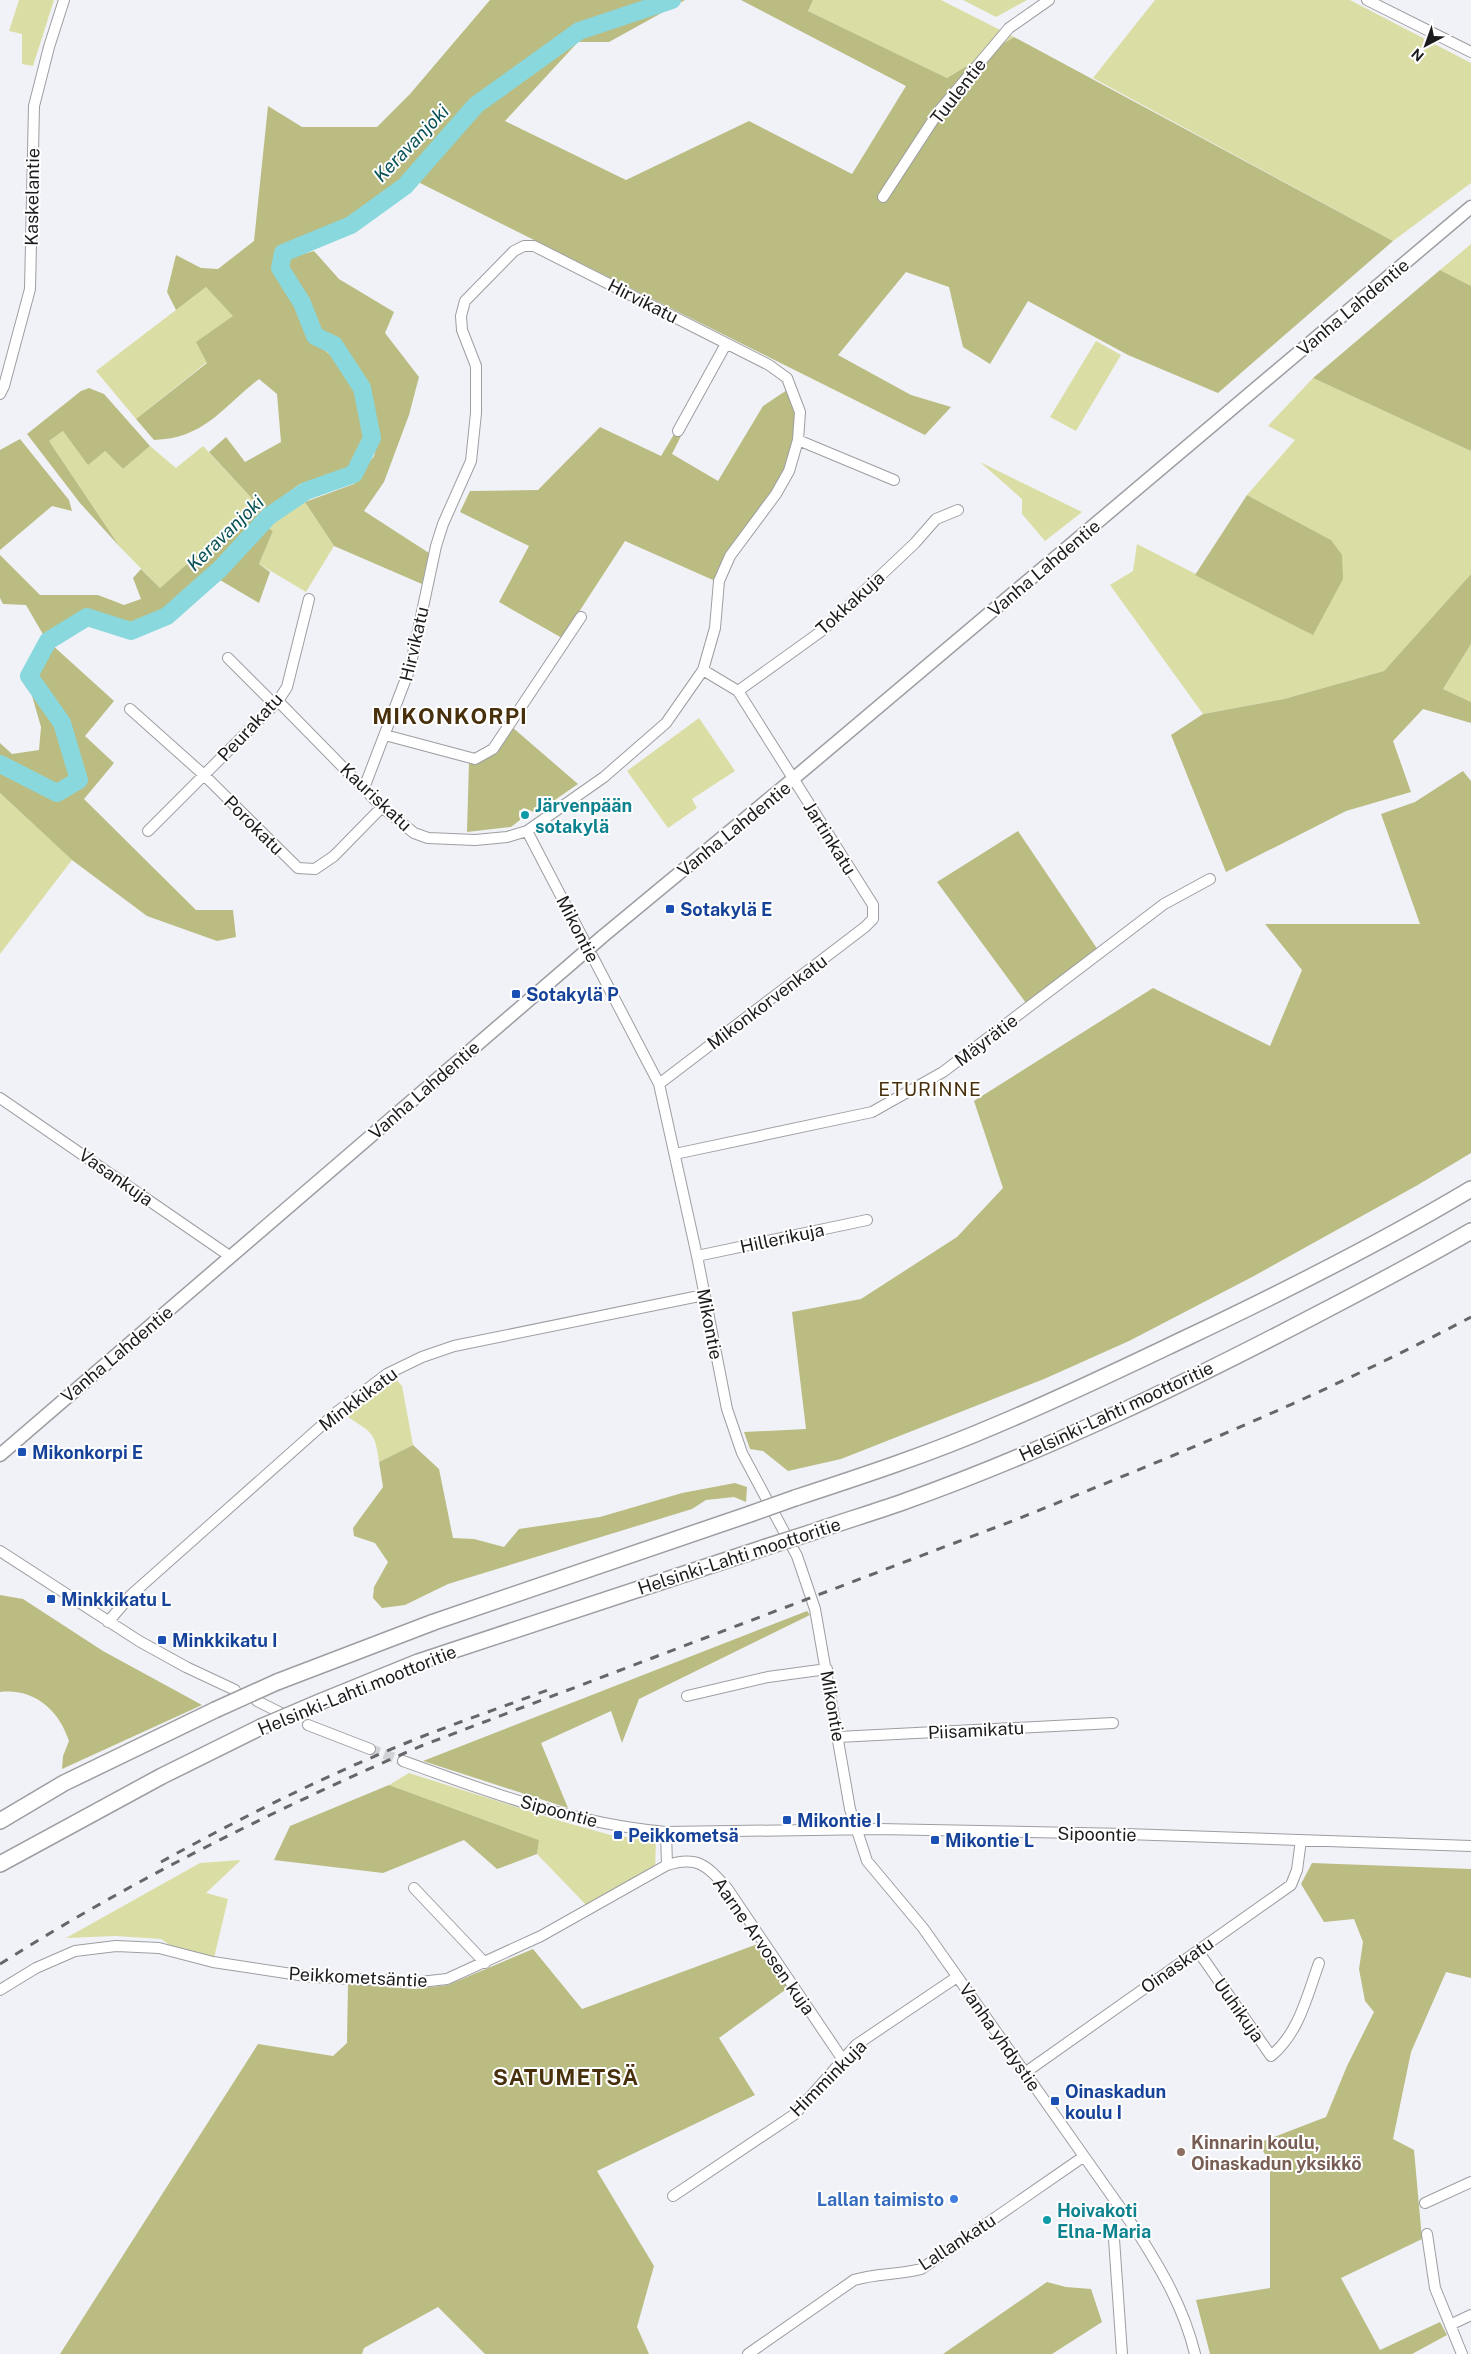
<svg xmlns="http://www.w3.org/2000/svg" width="1471" height="2354" viewBox="0 0 1471 2354" font-family="'Public Sans',sans-serif">
<style>
.green{fill:#dbdea4}
.forest{fill:#babc82}
.lines{fill:none;stroke-linecap:round;stroke-linejoin:round}
.river{stroke:#89d8dd;stroke-width:18}
.minor-tunnel{stroke:#d1d2d6;stroke-width:10;stroke-dasharray:10 5;stroke-linecap:butt}
.minor-casing{stroke:#9d9ea2;stroke-width:12}
.major-casing{stroke:#9d9ea2;stroke-width:15}
.highway-casing{stroke:#9d9ea2;stroke-width:18}
.minor{stroke:#fff;stroke-width:10}
.major{stroke:#fff;stroke-width:12}
.highway{stroke:#fff;stroke-width:15}
.rail{stroke:#666669;stroke-width:3;stroke-dasharray:9 9;stroke-linecap:butt}
.major-bridge-casing{stroke:#9d9ea2;stroke-width:15;stroke-linecap:butt}
.highway-bridge-casing{stroke:#9d9ea2;stroke-width:18;stroke-linecap:butt}
.major-bridge{stroke:#fff;stroke-width:12}
.highway-bridge{stroke:#fff;stroke-width:15}
.culture-dot{fill:#0f9aa8;stroke:#fff;stroke-width:2}
.transit-dot{fill:#1a4fb4;stroke:#fff;stroke-width:2}
.education-dot{fill:#8d6e63;stroke:#fff;stroke-width:2}
.shop-dot{fill:#3f7fe0;stroke:#fff;stroke-width:2}
.labels{text-anchor:middle;dominant-baseline:central;stroke-width:4;stroke-linejoin:round;paint-order:stroke}
.street-label{font-size:18px;fill:#1c1c1e;stroke:#fff}
.culture-label{font-size:18px;font-weight:bold;fill:#0d838f;stroke:#fff;text-anchor:start}
.transit-label{font-size:18px;font-weight:bold;fill:#164399;stroke:#fff;text-anchor:start}
.education-label{font-size:18px;font-weight:bold;fill:#785e54;stroke:#fff;text-anchor:start}
.shop-label{font-size:18px;font-weight:bold;fill:#366cbe;stroke:#fff;text-anchor:end}
.water-label{font-size:19px;font-style:italic;fill:#0b5357;stroke:#fff}
.neighbourhood-label{font-size:19px;letter-spacing:1px;fill:#48300c;stroke:#fff}
.district-label{font-size:22px;font-weight:bold;letter-spacing:1px;fill:#48300c;stroke:#fff}
</style>
<rect width="100%" height="100%" fill="#f1f2f7"/>
<path class="green" d="M19 0H54L33 66 22 64V34L9 31Z
M813 0H941L1014 37 947 78 808 11Z
M963 0H1027L996 17Z
M1155 0H1350L1471 63V183L1393 241 1093 78Z
M1471 244V286L1440 270Z
M206 287 234 316 197 342 207 362 136 419 96 371Z
M1096 341 1121 355 1076 431 1050 417Z
M1313 378 1471 451V574L1384 671 1284 699 1203 714 1110 585 1133 571 1137 544 1313 634 1331 540 1247 495 1295 440 1268 426Z
M63 431 88 464 105 451 123 469 150 446 176 468 203 446 256 503 160 588 120 547 49 441Z
M980 462 1082 512 1045 541 1022 514V499Z
M305 502 334 546 306 592 259 564 273 531 264 526 272 518Z
M1471 644V702L1443 689Z
M699 718 735 771 692 799 697 808 668 828 627 771Z
M0 793 72 860 0 954Z
M391 1377 396 1379 402 1386 413 1445 379 1462C375 1429 370 1433 347 1416L346 1411Z
M409 1773 557 1820 614 1836 656 1839 655 1871 589 1908 537 1854 539 1840 389 1785Z
M241 1860 206 1893 228 1899 213 1962 184 1955 161 1939 116 1936 66 1938 200 1863Z"/>
<path class="forest" d="M490 0H685L609 42H578L505 121 626 180 749 121 852 174 906 86 741 0H813L808 11 947 78 1014 37 1393 241 1218 393 1128 355 1028 301 990 364 963 347 949 287 906 272 838 355 911 395 951 407 925 435 406 176 349 218 279 248 274 271 299 313 311 341 331 355 355 391 365 437 350 468 300 484 261 512 216 563 164 609 131 626 84 613 44 636 26 605 3 604 0 598V555L40 595H98L124 605 141 599 133 578 141 569 160 588 256 503 209 452 226 437 245 462 281 442 277 394 259 379C223 407 204 439 154 440L136 419 207 363 196 342 233 316 206 287 176 310 167 292 176 255 201 268 218 269 254 241 268 106 302 127H377L410 94Z
M314 251 339 279 394 312 385 333 419 377 409 415 384 482 364 511 429 553 422 584 334 546 305 502 354 484 374 456 379 435 368 383 340 341 320 329 307 300 288 269 289 258Z
M1440 270 1471 286V451L1313 378Z
M89 388 104 394 150 446 123 469 105 451 88 465 63 431 49 441 120 547 80 503 27 434 81 391Z
M787 390C789 397 793 404 795 412 804 465 753 512 727 552 721 561 718 571 713 580L625 541 562 638 499 602 529 546 460 512 470 491 538 490 600 427 661 456 676 431 682 434 672 454 718 481 763 406Z
M20 439 69 500 72 511 52 506 0 550V450Z
M1247 495 1331 540 1342 555 1343 579 1313 635 1195 575Z
M264 526 273 531 259 564 270 572 259 603 220 580Z
M1471 574V644L1443 689 1471 702V723L1423 709 1393 741 1411 792 1346 811 1226 872 1171 735 1203 714 1284 699 1384 671Z
M50 643 114 701 85 736 114 763 84 799 196 910H233L236 937 217 941 147 916 72 860 0 793V767L57 796 82 780 64 722 32 676Z
M27 678 59 725 76 779 57 791 0 761V743L12 754 39 750 41 727Z
M512 727 578 784 536 813 524 808 519 811 520 820 511 827 467 832 469 762H478Z
M1463 771 1471 781V1153L1416 1186 1254 1276 1129 1341 1044 1379 841 1459 788 1471 763 1451 750 1449 744 1432 806 1429 792 1312 861 1299 957 1237 1003 1188 974 1101 1153 988 1270 1046 1302 970 1265 924H1420L1381 814 1415 802Z
M1018 831 1098 950 1026 1003 937 882Z
M413 1445 439 1469 453 1538 474 1539 504 1547 519 1529 600 1517 682 1493 735 1483 747 1487 746 1502 734 1497 706 1500 692 1509 448 1584 405 1605 382 1608 373 1598 374 1587 388 1562 375 1543 354 1536 353 1528 383 1487 379 1462Z
M0 1595 23 1599 103 1651 202 1705 62 1769 63 1756 69 1741C59 1710 34 1688 0 1692Z
M807 1611 810 1615 639 1699 622 1743 611 1711 541 1743 568 1808 423 1761Z
M389 1785 539 1840 537 1854 497 1869 464 1840 383 1873 274 1860 290 1826Z
M1312 1863 1471 1869V1978L1446 1972 1411 2052 1393 2139 1414 2150 1422 2239 1341 2278 1380 2350 1440 2322 1447 2335 1412 2354H1210L1196 2300 1270 2288V2162L1258 2143 1326 2117 1347 2066 1374 2012 1365 2001 1359 1969 1363 1942 1354 1919 1324 1922 1301 1884Z
M763 1942 792 1985 719 2038 755 2095 597 2171 654 2266 637 2327 649 2354H485L438 2307 364 2348 362 2354H60L258 2044 333 2056 347 2043 348 1984 414 1989 448 1985 533 1949 582 2009Z
M1047 2282 1066 2287 1091 2289 1102 2322 1052 2354H943Z"/>
<g class="lines">
<path class="river" d="M0 764 57 793 79 780 62 723 29 676 48 641 87 617 131 631 167 616 220 569 269 516 306 491 354 474 372 438 362 388 334 345 315 336 302 303 280 268 283 253 351 225 405 186 476 105 579 31 672 0"/>
<path class="minor-tunnel" d="M370 1749 403 1761"/>
<defs>
<path id="minor" d="M1367 0 1471 52
M883 197 939 111 993 47 1009 28 1049 0
M0 394 4 386 30 289 34 106 49 47 64 0
M678 431 726 344
M798 440 894 480
M228 658 275 705
M738 691 823 630 915 543 936 519 958 510
M278 701 382 807 414 833 428 838 475 840 507 837 527 831 604 777 666 723 703 670 715 628 719 581 730 556 776 494 789 471 798 440 800 412 787 378 769 365 534 246H524L514 251 465 301 461 316 462 330 476 366V413L471 461 443 524 436 546 410 668 364 788
M130 709 204 775 298 868 315 869 334 856 382 807
M385 735 475 759 493 749 581 617
M148 831 278 701 287 687 309 599
M527 831 659 1084 697 1256 727 1409 742 1453 797 1556 815 1609 850 1809 867 1861 923 1928 1136 2230C1161 2269 1184 2308 1195 2354
M659 1084 865 927 873 919V905L738 691 703 670
M0 1098 231 1257
M675 1154 872 1112 943 1072 1164 904 1210 879
M697 1256 867 1220
M0 1551 139 1641 186 1667 235 1690
M108 1622 131 1595 338 1411 387 1374 422 1357 454 1346 704 1295
M687 1696 768 1677 827 1669
M257 1701 281 1713
M308 1725 370 1749
M838 1737 1113 1723
M403 1761C488 1792 575 1824 666 1832L879 1829 1126 1834 1471 1846
M667 1865C698 1855 707 1866 727 1888L843 2060
M414 1888 485 1963
M1198 1951 1271 2056C1299 2033 1307 1996 1319 1963
M0 1990 36 1968 75 1951 116 1946 159 1948 213 1962 312 1977 420 1982 447 1979 541 1936 667 1865 666 1832
M1026 2072 1291 1885 1297 1870 1301 1840
M673 2196 795 2114 856 2045 957 1977
M1425 2203 1471 2182
M1427 2234 1435 2288 1462 2354
M1114 2239 1122 2354
M1450 2325 1471 2315
M748 2354 854 2280C876 2273 898 2275 921 2269L1083 2157"/>
<path id="major" d="M602 937 793 779 1471 207
M0 1455 572 963"/>
<path id="highway" d="M795 1498C862 1476 929 1454 994 1426 1059 1399 1123 1368 1186 1338 1283 1292 1379 1244 1471 1189
M810 1533C841 1522 872 1513 903 1502 1046 1451 1184 1384 1318 1314 1370 1287 1421 1260 1471 1231
M277 1682 434 1622 750 1514
M322 1701 418 1662 763 1548
M0 1821 64 1783 215 1710
M0 1864 162 1776 261 1727"/>
</defs>
<use href="#minor" class="minor-casing"/>
<use href="#major" class="major-casing"/>
<use href="#highway" class="highway-casing"/>
<use href="#minor" class="minor"/>
<use href="#major" class="major"/>
<use href="#highway" class="highway"/>
<path class="rail" d="M161 1862C242 1817 325 1776 411 1741 458 1722 506 1706 553 1688
M0 1964C134 1879 276 1809 421 1746L1015 1520C1169 1458 1324 1395 1471 1317"/>
<defs>
<path id="major-bridge" d="M572 963 602 937"/>
<path id="highway-bridge" d="M750 1514 795 1498
M763 1548 810 1533
M215 1710 277 1682
M261 1727 322 1701"/>
</defs>
<use href="#major-bridge" class="major-bridge-casing"/>
<use href="#highway-bridge" class="highway-bridge-casing"/>
<use href="#major-bridge" class="major-bridge"/>
<use href="#highway-bridge" class="highway-bridge"/>
</g>
<g class="culture-dot">
<circle cx="525" cy="815" r="5"/>
<circle cx="1047" cy="2220" r="5"/>
</g>
<g class="transit-dot">
<rect x="665" y="904" width="10" height="10" rx="2.5"/>
<rect x="511" y="989" width="10" height="10" rx="2.5"/>
<rect x="17" y="1447" width="10" height="10" rx="2.5"/>
<rect x="46" y="1594" width="10" height="10" rx="2.5"/>
<rect x="157" y="1635" width="10" height="10" rx="2.5"/>
<rect x="782" y="1815" width="10" height="10" rx="2.5"/>
<rect x="613" y="1830" width="10" height="10" rx="2.5"/>
<rect x="930" y="1835" width="10" height="10" rx="2.5"/>
<rect x="1050" y="2096" width="10" height="10" rx="2.5"/>
</g>
<circle class="education-dot" cx="1181" cy="2152" r="5"/>
<circle class="shop-dot" cx="954" cy="2199" r="5"/>
<g class="labels">
<g class="street-label">
<text transform="translate(958 91) rotate(-52)">Tuulentie</text>
<text transform="translate(32 197) rotate(-89)">Kaskelantie</text>
<text transform="translate(643 301) rotate(27)">Hirvikatu</text>
<text transform="translate(1353 307) rotate(-40)">Vanha Lahdentie</text>
<text transform="translate(1044 568) rotate(-40)">Vanha Lahdentie</text>
<text transform="translate(850 603) rotate(-42)">Tokkakuja</text>
<text transform="translate(414 644) rotate(-77)">Hirvikatu</text>
<text transform="translate(250 727) rotate(-47)">Peurakatu</text>
<text transform="translate(376 797) rotate(43)">Kauriskatu</text>
<text transform="translate(254 825) rotate(45)">Porokatu</text>
<text transform="translate(734 829) rotate(-39)">Vanha Lahdentie</text>
<text transform="translate(830 838) rotate(58)">Jartinkatu</text>
<text transform="translate(578 929) rotate(63)">Mikontie</text>
<text transform="translate(767 1002) rotate(-37)">Mikonkorvenkatu</text>
<text transform="translate(986 1040) rotate(-37)">Mäyrätie</text>
<text transform="translate(424 1090) rotate(-41)">Vanha Lahdentie</text>
<text transform="translate(116 1177) rotate(35)">Vasankuja</text>
<text transform="translate(782 1238) rotate(-12)">Hillerikuja</text>
<text transform="translate(710 1324) rotate(79)">Mikontie</text>
<text transform="translate(117 1354) rotate(-40)">Vanha Lahdentie</text>
<text transform="translate(358 1399) rotate(-37)">Minkkikatu</text>
<text transform="translate(1116 1411) rotate(-25)">Helsinki-Lahti moottoritie</text>
<text transform="translate(739 1556) rotate(-18)">Helsinki-Lahti moottoritie</text>
<text transform="translate(357 1690) rotate(-22)">Helsinki-Lahti moottoritie</text>
<text transform="translate(833 1706) rotate(80)">Mikontie</text>
<text transform="translate(976 1730) rotate(-3)">Piisamikatu</text>
<text transform="translate(559 1811) rotate(15)">Sipoontie</text>
<text transform="translate(1097 1834) rotate(1)">Sipoontie</text>
<text transform="translate(764 1946) rotate(55)">Aarne Arvosen kuja</text>
<text transform="translate(1177 1965) rotate(-35)">Oinaskatu</text>
<text transform="translate(358 1977) rotate(3)">Peikkometsäntie</text>
<text transform="translate(1239 2010) rotate(55)">Uuhikuja</text>
<text transform="translate(1000 2037) rotate(55)">Vanha yhdystie</text>
<text transform="translate(828 2078) rotate(-45)">Himminkuja</text>
<text transform="translate(957 2242) rotate(-33)">Lallankatu</text>
</g>
<g class="culture-label">
<text x="535" y="805">Järvenpään<tspan x="535" dy="21">sotakylä</tspan></text>
<text x="1057" y="2210">Hoivakoti<tspan x="1057" dy="21">Elna-Maria</tspan></text>
</g>
<g class="transit-label">
<text x="680" y="909">Sotakylä E</text>
<text x="526" y="994">Sotakylä P</text>
<text x="32" y="1452">Mikonkorpi E</text>
<text x="61" y="1599">Minkkikatu L</text>
<text x="172" y="1640">Minkkikatu I</text>
<text x="797" y="1820">Mikontie I</text>
<text x="628" y="1835">Peikkometsä</text>
<text x="945" y="1840">Mikontie L</text>
<text x="1065" y="2091">Oinaskadun<tspan x="1065" dy="21">koulu I</tspan></text>
</g>
<g class="education-label">
<text x="1191" y="2142">Kinnarin koulu,<tspan x="1191" dy="21">Oinaskadun yksikkö</tspan></text>
</g>
<g class="shop-label">
<text x="944" y="2199">Lallan taimisto</text>
</g>
<g class="water-label">
<text transform="translate(411 143) rotate(-46)">Keravanjoki</text>
<text transform="translate(225 533) rotate(-44)">Keravanjoki</text>
</g>
<g class="neighbourhood-label">
<text x="930" y="1089">ETURINNE</text>
</g>
<g class="district-label">
<text x="450" y="716">MIKONKORPI</text>
<text x="566" y="2077">SATUMETSÄ</text>
</g>
</g>
<g transform="translate(1426 45) rotate(221)" stroke="#ffffff" stroke-width="4" paint-order="stroke">
<path d="M0-4L9 19L0 12L-9 19Z" fill="#1c1c1e"/>
<text y="-8" font-size="14" font-weight="bold" text-anchor="middle" fill="#1c1c1e">N</text>
</g>
</svg>
